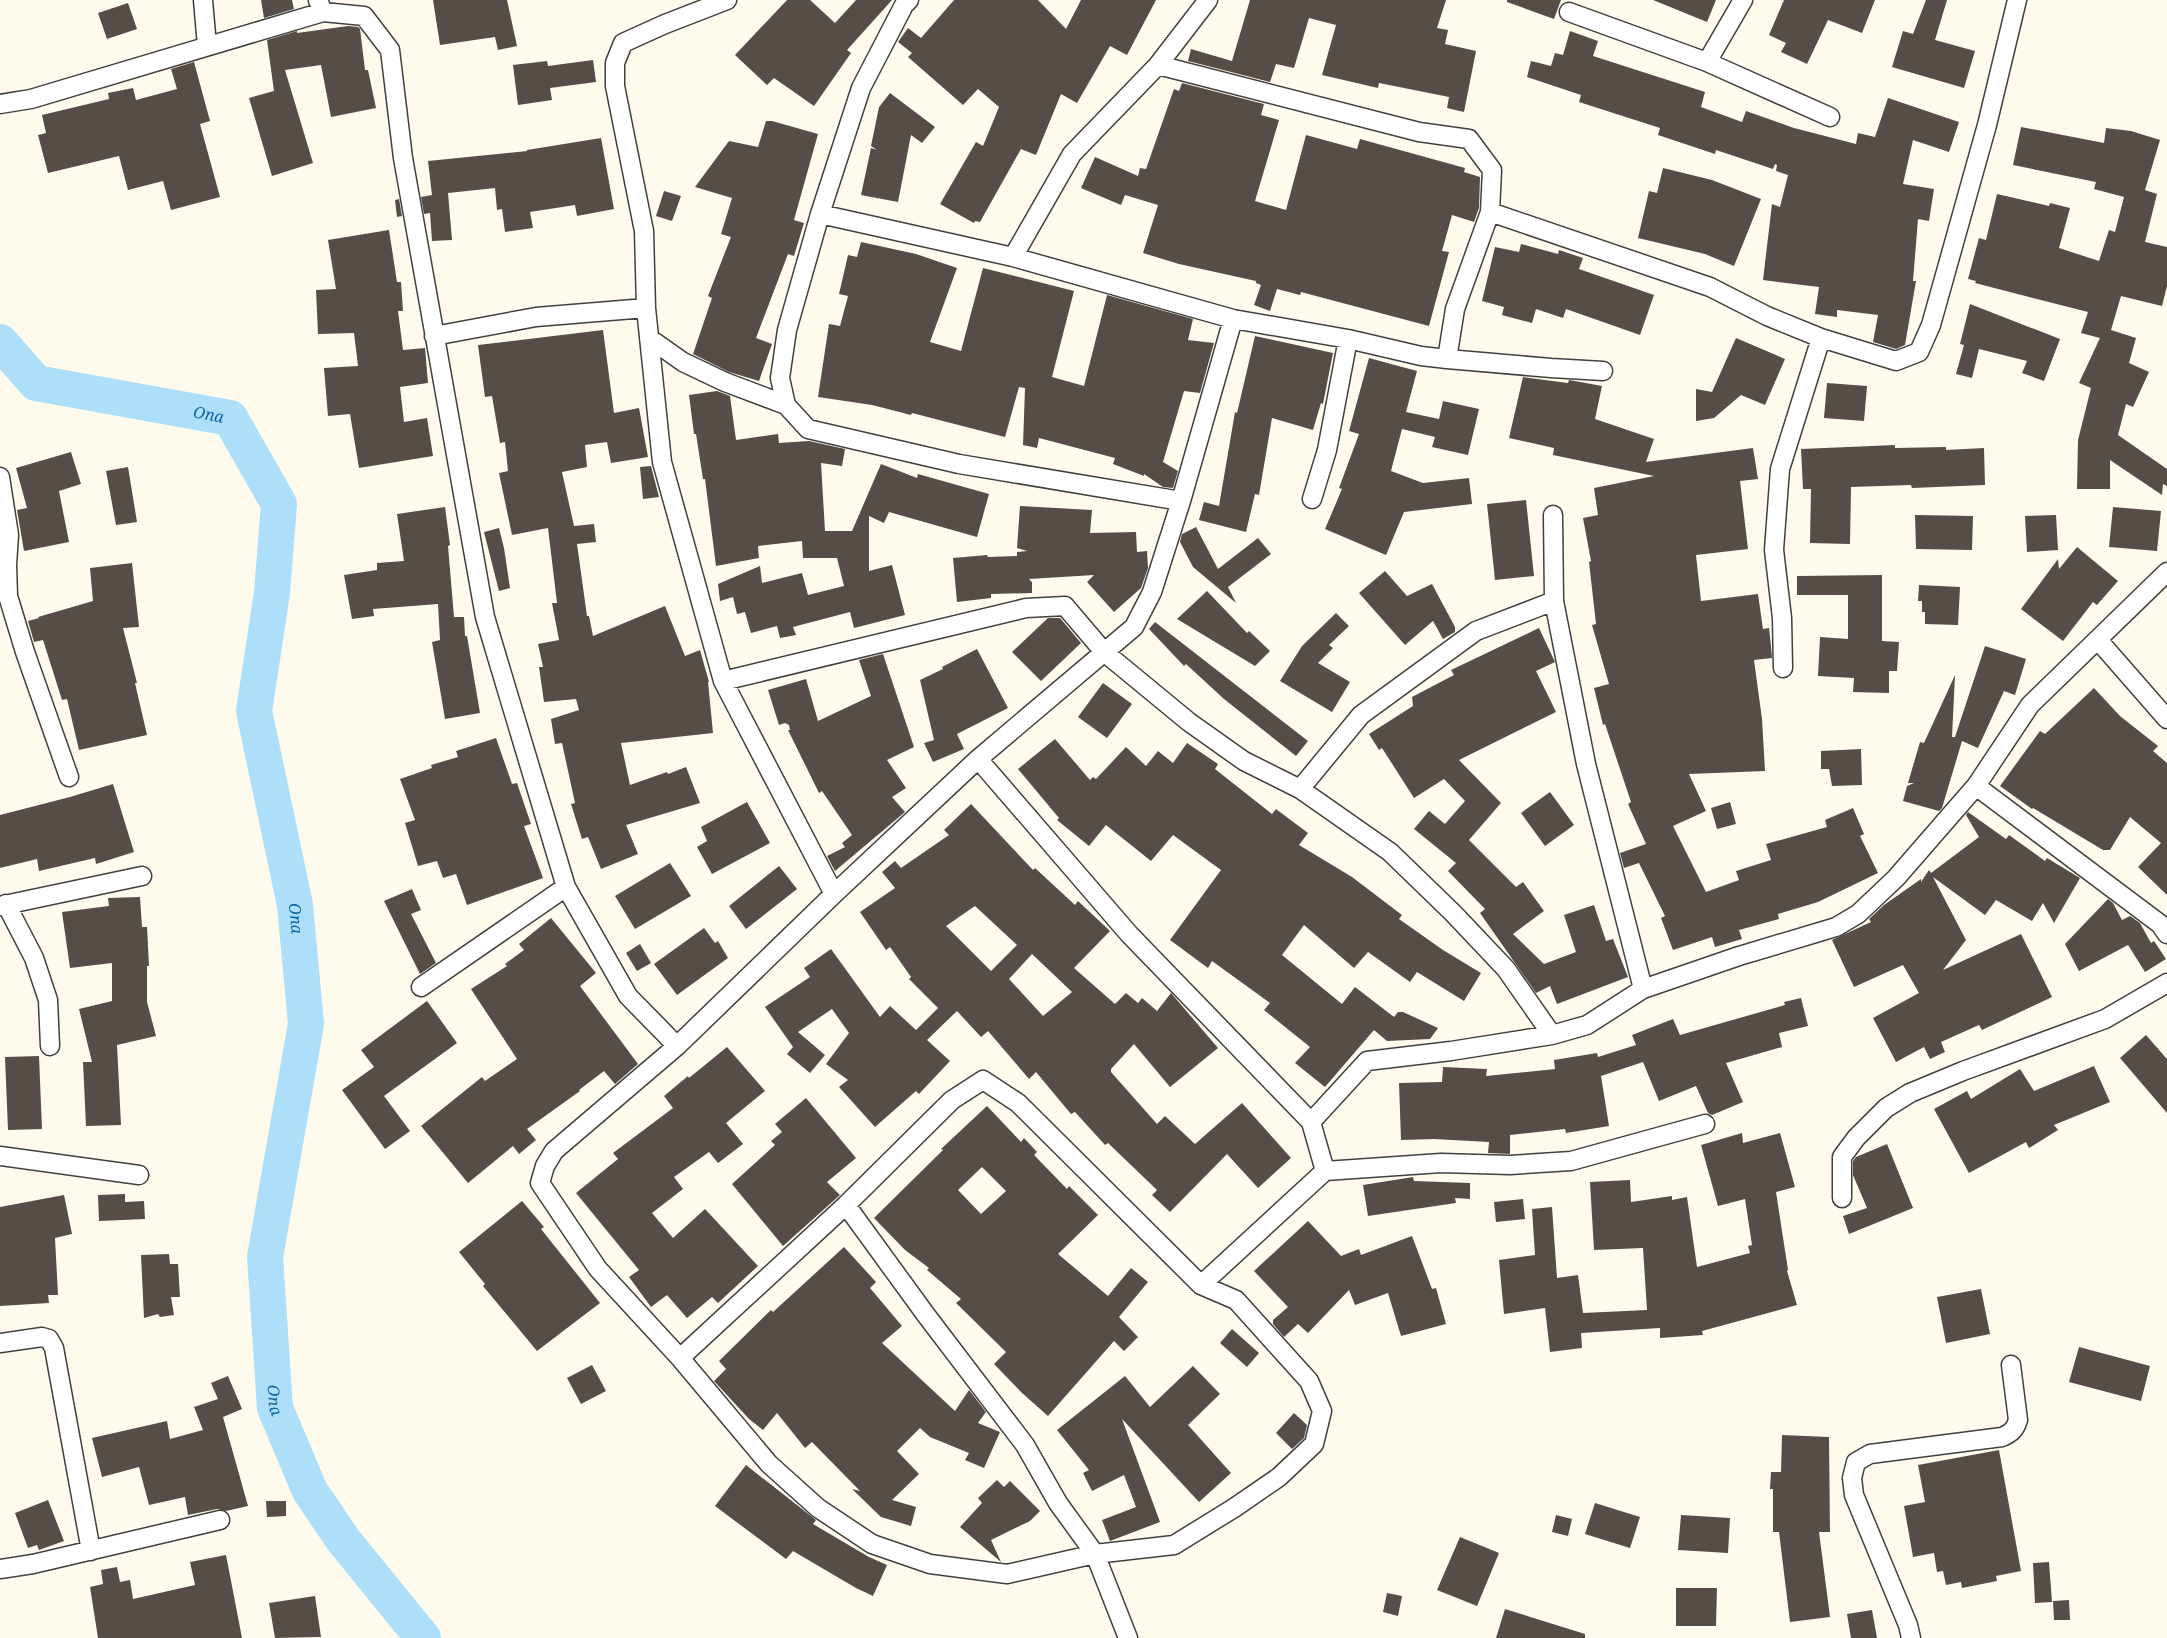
<svg xmlns="http://www.w3.org/2000/svg" width="2167" height="1638" viewBox="0 0 2167 1638" font-family="'Noto Serif',serif">
<style>
.lines{fill:none;stroke-linecap:round;stroke-linejoin:round}
.river{stroke:#addffa;stroke-width:36}
.building{fill:#564d48;fill-rule:evenodd}
.minor-casing{stroke:#404040;stroke-width:21}
.minor{stroke:#fff;stroke-width:18}
.labels{text-anchor:middle;dominant-baseline:central;stroke-width:6;stroke-linejoin:round;paint-order:stroke}
.water-label{font-size:16px;font-style:italic;fill:#0e66a6;stroke:#fff}
</style>
<rect width="100%" height="100%" fill="#fffbec"/>
<g class="lines">
<path class="river" id="s1" d="M0 342 36 383 230 418 279 504 272 593 254 711 295 905 306 1024 265 1257 275 1408 310 1491 344 1541 423 1638"/>
</g>
<path class="building" d="M261 0H292L294 9 264 18Z
M433 0H507L517 46 498 50 495 37 440 45Z
M787 0H810L835 23 856 0H892L847 50 851 53 814 106 774 78 767 85 735 55Z
M954 0H1038L1066 29 1081 0H1156L1127 55 1110 46 1077 103 1061 94 1036 155 1021 149 980 222 975 221 974 223 940 204 976 142 983 146 999 107 978 89 963 105 908 57 912 53 898 42 908 28 921 38Z
M1250 0H1446L1437 28 1448 30 1445 44 1476 51 1464 112 1447 108 1449 97 1379 83 1378 88 1322 75 1336 25 1309 18 1294 68 1276 64 1270 82 1188 61 1191 49 1232 61Z
M1507 0H1561L1554 19 1507 2Z
M1653 0H1716L1707 22Z
M1784 0H1875L1862 33 1828 20 1807 64 1781 52 1786 43 1769 35Z
M1926 0H1947L1935 40 1975 51 1964 88 1892 67 1903 31 1913 34Z
M128 3 137 29 107 39 98 13Z
M348 26 358 27 360 29 365 70H368L376 108 331 117 321 65 285 70 313 163 272 176 249 98 274 91 267 40 297 31V33Z
M1570 31 1598 41 1593 56 1705 92 1701 107 1742 122 1746 111 1794 128 1856 144 1858 133 1875 137 1888 98 1959 122 1949 152 1913 140 1903 184 1934 189 1929 221 1918 219 1913 281H1916L1905 345 1896 349 1873 342 1878 315 1837 310V317L1815 314 1819 287 1763 280 1772 204 1780 207 1788 175 1776 171 1777 165 1775 164 1773 169 1716 150 1715 154 1658 135 1660 128 1579 102 1581 95 1527 77 1531 61 1551 66 1555 53 1563 55Z
M593 60 596 82 550 88 552 100 518 105 513 65 547 61 548 66Z
M194 62 210 121 200 124 220 197 171 210 163 181 128 190 119 156 48 173 38 135 46 133 42 115 109 99 108 93 133 88 136 100 177 89 171 69Z
M1182 83 1264 104 1261 115 1279 120 1255 201 1286 210 1306 135 1357 149 1360 139 1465 168 1464 172 1480 177 1479 208 1474 222 1452 215 1442 251 1449 252 1429 326 1301 292 1300 295 1277 289 1270 311 1254 305 1261 285 1256 283V281L1179 264 1143 253 1158 205 1125 195 1121 205 1081 188 1095 157 1138 176 1140 168 1146 169 1174 89 1179 91Z
M890 93 935 127 922 143 911 135 898 202 861 195 871 148 877 150 871 146 879 107Z
M766 121H772L818 134 794 220 804 223 794 256 788 254 756 338 772 344 759 381 729 372 693 354 712 298 708 296 731 237 721 234 732 198 695 187 729 141 758 147Z
M2021 127 2104 143 2106 128 2131 131 2160 140 2145 190 2157 194 2145 242 2167 247V286L2162 306 2121 296 2111 330 2136 338 2129 363 2149 372 2133 407 2126 404 2118 435 2167 469V486L2163 484 2162 495 2110 460V489H2077L2078 440 2091 388 2079 383 2100 338 2081 333 2088 312 1975 283 1976 281 1968 279 1979 238 1986 240 1997 194 2049 206 2050 203 2070 208 2059 248 2099 261 2109 230 2115 232 2124 197 2094 189 2096 182 2013 165Z
M601 138 614 209 577 216 575 205 530 212 533 228 505 232 502 209 497 210 495 188 448 193 452 240 432 241 430 213 424 214 421 197 432 195 428 161 527 151V150Z
M1663 168 1712 180 1761 199 1734 266 1705 254 1638 238 1649 191 1657 193Z
M664 191 681 196 672 221 656 216Z
M399 199 402 216 397 217 395 200Z
M389 230 397 282H401L403 311H398L403 350 425 348 428 383 400 387 404 422 427 418 433 456 359 468 350 414 328 416 324 368 358 366 354 333 318 334 316 290 336 289 328 240Z
M861 242 916 254 957 268 930 342 961 351 983 268 1074 291 1052 377 1084 386 1107 295 1193 319 1188 340 1214 343 1200 393 1184 391 1163 462 1178 471 1173 488 1163 487 1144 474V476L1113 464 1115 458 1039 438 1037 448 1023 445 1025 388 1019 387 1005 437 912 413 911 415 872 405 818 397 829 324 840 326 848 296 839 294 848 255 857 257Z
M1521 244 1558 254 1559 250 1583 258 1579 269 1654 295 1640 335 1566 309 1563 318 1536 309 1532 323 1502 315 1504 307 1482 301 1495 247 1519 252Z
M1970 304 2060 339 2044 381 2022 373 2027 361 1979 349 1972 378 1956 374 1964 345 1960 344Z
M603 330 614 413 639 408 648 457 611 463 607 442 585 445 587 467 562 472 574 526 594 524 596 542 577 544 587 616H589L593 636 665 606 685 656 700 650 709 682H708L713 733 621 743 630 785 667 772 668 774 686 767 700 803 626 825 638 854 601 869 588 837 582 839 571 804 575 803 562 743 555 744 551 719 579 710 576 699 544 702 539 667H543L538 644 559 640 552 603H557L548 528 512 535 499 473 508 471 505 442 500 443 492 396 485 397 478 345Z
M1255 336 1333 353 1323 404 1321 403 1313 430 1272 418 1259 495 1255 494 1246 532 1199 520 1204 502 1219 506 1235 412 1237 413Z
M1736 338 1785 359 1765 405 1741 395 1714 418 1696 421V389L1712 392Z
M1369 358 1417 371 1406 412 1439 419 1443 401 1479 409 1468 455 1432 447 1435 437 1402 429 1391 471 1423 483 1469 478 1472 504 1404 512 1386 555 1325 529 1342 489 1339 488 1359 434 1349 431Z
M1523 377 1568 383 1569 380 1575 381 1602 386 1595 419 1654 439 1646 462 1753 448 1758 479 1740 481 1748 549 1696 555 1701 601 1758 594 1763 629 1769 628 1771 646 1772 658 1754 660 1762 719 1765 771 1689 774 1706 811 1673 826 1706 892 1739 880 1736 871 1771 860 1766 844 1827 827 1825 820 1853 808 1864 834 1860 836 1878 873 1818 902 1778 914 1779 919 1739 930 1742 939 1715 947 1712 937 1673 950 1661 918 1665 916 1639 863 1624 868 1620 853 1646 844 1628 804 1631 802 1605 724 1603 725 1594 688 1609 684 1592 625 1596 624 1589 562 1591 561 1583 518 1598 515 1594 488 1654 476 1553 455 1554 448 1509 438Z
M1827 383 1867 386 1864 421 1824 418Z
M717 391 730 396 736 440 778 434 779 443 809 441 845 449 842 466 821 463 825 531H852L881 464 917 478 918 474 989 494 977 537 889 512 884 523 869 516V571L892 565 905 615 854 628 850 612 793 627 796 635 780 638 777 626 751 633 745 612 737 614 733 597 720 601 718 584 760 566 762 583 802 573 808 595 844 586 837 558H803L802 541 758 546 759 558 716 566 705 479H703L696 434H694L689 395Z
M1895 445V448L1946 447V450L1984 448 1985 485 1912 488 1911 485 1851 487 1850 544 1810 543 1811 489H1803L1801 449Z
M71 452 81 484 59 491 69 542 24 551 17 510 27 508 16 468Z
M651 466 659 497 643 499 640 467Z
M128 467 137 522 116 525 106 471Z
M1526 500 1534 576 1495 580 1487 504Z
M1020 506 1092 510 1090 533 1136 532 1137 552 1147 551 1148 568 1141 588 1114 612 1087 582 1094 575 1029 579 1032 582V593L991 594V598L957 602 953 558 987 555 988 557 1017 556V552L1027 551 1017 548Z
M445 507 450 545 448 546 454 617H464L465 636H467L480 713 445 719 432 642 440 640 438 604 373 609 374 616 352 619 344 575 377 570V563L404 561 397 514Z
M2113 507 2161 511 2157 551 2109 547Z
M1915 515 1973 516 1972 550 1916 549Z
M2056 515 2058 550 2027 552 2025 516Z
M1196 527 1218 569 1258 538 1271 554 1228 587 1236 603 1193 567 1180 542 1182 534Z
M499 528 504 548 510 588 499 591 484 532Z
M2077 547 2118 581 2097 605 2093 602 2063 641 2021 609 2058 559 2059 569Z
M132 563 139 627 123 628 137 683H135L147 735 79 750 67 699 62 700 43 640 34 642 28 621 39 618 38 617 93 601 90 568Z
M1385 571 1407 596 1432 584 1455 627V632L1443 639 1433 621 1405 645 1359 593Z
M1882 575V641L1899 642 1897 671H1889V693L1853 692 1854 678 1818 676 1820 637 1848 639V595H1797V576Z
M1919 585 1960 587 1958 625 1925 624V612H1922V601H1918Z
M1207 591 1247 633 1249 631 1270 651 1255 666 1177 619Z
M1336 613 1349 626 1329 645 1333 648 1318 663 1350 682 1332 712 1280 681 1302 646Z
M1048 618H1060L1081 643 1041 681 1012 652Z
M1155 622 1308 741 1296 756 1224 699 1186 664 1184 666 1149 629Z
M1539 628 1555 662 1536 671 1556 712 1459 760 1501 803 1469 840 1516 887 1523 882 1544 911 1513 934 1544 964 1576 952 1564 915 1594 905 1606 941 1613 939 1628 977 1557 1004 1550 986 1536 993 1480 913 1485 909 1448 871 1456 863 1414 829 1429 811 1445 824 1465 801 1444 779 1414 798 1382 748 1379 750 1369 734 1413 706 1412 697 1454 675 1451 670Z
M1985 646 2026 659 2015 695 2004 691 1978 748 1962 741 1942 808 1939 811 1903 801 1907 786 1914 783H1908L1920 742 1924 743 1955 675 1952 737H1955Z
M977 649 1008 708 957 734 964 749 933 762 924 743 934 740 920 680 943 669 942 667Z
M883 654 914 747 887 760 906 788 892 797 905 812 835 871 827 856 845 847 842 843 852 835 822 791 819 793 788 730H790L789 725 785 723 779 725 768 690 806 679 818 721 871 696 859 660Z
M1103 683 1132 704 1107 738 1078 717Z
M2094 688 2120 716 2158 746 2153 751 2167 763V895L2138 867 2161 843 2130 817 2110 850H2103L2033 808 2032 809 2000 786 2040 731 2045 734Z
M496 738 512 784 517 783 531 824 524 826 543 878 467 905 456 874 443 878 437 861 418 866 405 823 415 820 400 779 432 768 431 765 458 757 456 751Z
M1055 739 1090 780 1093 777 1096 779 1126 747 1146 766 1158 751 1173 763 1187 743 1218 764 1215 769 1272 814 1276 809 1308 833 1299 845 1352 877 1402 915 1399 919 1443 950 1481 973 1464 1001 1417 972 1410 982 1368 952 1354 968 1304 925 1282 955 1342 1004 1355 987 1394 1017 1398 1012H1403L1438 1028 1430 1039 1387 1041 1374 1030 1325 1087 1295 1063 1310 1047 1264 1010 1270 1003 1212 961 1208 968 1170 940 1221 870 1173 835 1151 861 1106 825 1089 846 1057 820 1059 818 1018 769Z
M1861 749 1862 785 1832 786 1829 769H1821V751Z
M113 784 134 852 96 864 95 858 39 871 37 859 0 868V815L70 797Z
M1550 792 1574 825 1545 846 1521 813Z
M747 802 770 843 712 874 697 847 707 841 701 827Z
M1730 802 1736 824 1717 829 1711 808Z
M971 804 1033 870 1035 868 1075 905 1078 901 1110 931 1074 968 1115 1004 1126 993 1138 1003 1142 998 1157 1011 1171 993 1218 1048 1170 1087 1134 1044 1111 1069V1072L1157 1124 1165 1116 1195 1144 1242 1103 1291 1158 1258 1188 1227 1154 1170 1212 1152 1195 1157 1190 1108 1143 1105 1145 1075 1112 1071 1114 1036 1072 1029 1079 988 1031 981 1037 957 1011 927 1040 950 1061 919 1094 916 1091 875 1127 839 1087 848 1080 826 1064 849 1033 832 1009 798 1032 825 1055 810 1073 787 1054 793 1047 765 1007 810 977 804 968 831 949 880 1017 890 1006 916 1030 938 1008 909 979 911 977 890 947 886 950 860 912 895 888 882 872 895 861 901 868 949 835 944 830ZM975 906 1017 945 991 971 946 926ZM1032 954 1072 992 1043 1016 1009 979Z
M1968 812 2006 839 2009 835 2045 861 2047 858 2080 878 2054 923 2043 903 2032 921 1996 900 1985 915 1933 877 1966 940 1943 970 2021 934 2052 997 1982 1030 1979 1025 1941 1042 1945 1052 1930 1059 1924 1047 1896 1062 1873 1018 1919 993 1903 965 1854 987 1832 940 1871 922 1869 919 1884 905 1921 879V882L1929 870 1931 873 1979 837 1966 815Z
M670 863 691 896 635 929 615 896Z
M779 866 797 889 746 929 729 906Z
M412 889 421 910 411 914 436 963 420 974 384 901Z
M140 897 142 927H147L149 966H147V1002L156 1036 117 1045 121 1125 86 1126 83 1062H92L79 1009 112 1001V963L70 968 62 912 109 906 108 898Z
M2108 899 2113 903 2122 920 2130 916 2140 923 2151 943 2154 941 2166 959 2145 972 2128 945 2079 971 2065 944Z
M551 918 596 973 580 986 638 1064 615 1084 604 1071 579 1090 580 1091 527 1129 536 1140 519 1154 513 1146 468 1183 421 1126 482 1077 485 1081 517 1059 471 989 507 966 505 964 524 950 519 944Z
M704 928 715 943 718 941 728 958 677 995 654 964Z
M640 944 651 963 637 971 626 953Z
M1801 998 1808 1026 1779 1033 1782 1047 1726 1063 1743 1102 1712 1115 1708 1113 1696 1086 1659 1101 1643 1062 1601 1076 1609 1126 1566 1133 1565 1129 1510 1135V1154L1488 1153 1489 1142 1434 1139 1401 1140 1399 1083 1442 1082 1443 1067 1487 1069 1486 1076 1555 1069 1554 1060 1597 1053 1598 1057 1636 1045 1632 1035 1673 1019 1680 1035 1785 1005 1784 1002Z
M427 1001 457 1043 384 1096 410 1131 385 1149 342 1090 374 1067 361 1050Z
M2146 1035 2167 1059V1113L2120 1058Z
M727 1047 765 1091 726 1123 743 1144 718 1163 709 1152 674 1177 683 1189 652 1213 673 1238 705 1209 758 1266 718 1303 712 1297 687 1318 667 1295 651 1307 629 1277 639 1270 576 1193 618 1159 613 1153 673 1108 664 1096 688 1076 689 1078Z
M39 1056 42 1129 8 1130 5 1057Z
M2094 1066 2110 1102 2054 1125 2058 1130 2029 1148 2026 1142 1969 1173 1934 1109 1967 1091 1971 1099 2020 1069 2034 1091Z
M806 1098 856 1158 827 1182 840 1195 783 1246 732 1184 775 1145 771 1141 782 1132 775 1124Z
M987 1106 1021 1142 1024 1138 1037 1152 1034 1155 1067 1189 1069 1186 1098 1215 1058 1254 1108 1296 1131 1268 1148 1282 1119 1317 1138 1337 1124 1351 1114 1341 1048 1416 1022 1393 994 1364 1006 1352 956 1303 961 1299 927 1270 929 1268 905 1250 874 1218 943 1150 941 1149ZM982 1167 1006 1191 981 1214 958 1190Z
M1742 1133 1743 1143 1780 1133 1795 1187 1776 1192 1788 1270 1787 1271 1797 1305 1702 1331 1703 1335 1660 1338V1328L1581 1333 1582 1348 1550 1352 1545 1308 1504 1314 1499 1260 1535 1255 1532 1209 1552 1207 1557 1278 1578 1275 1583 1313 1647 1310 1643 1248 1594 1250 1590 1182 1630 1180 1631 1202 1672 1196V1200L1687 1197 1697 1267 1750 1253 1748 1246 1752 1245 1745 1199 1718 1206 1701 1145Z
M1887 1144 1913 1208 1849 1234 1843 1216 1867 1208 1853 1175V1161L1856 1157Z
M1413 1177 1414 1181 1470 1183V1199L1455 1198 1456 1203 1368 1216 1363 1185Z
M125 1194V1202L144 1201 145 1219 99 1221 98 1195Z
M64 1195 72 1234 55 1238 58 1295H48L49 1303 0 1306V1207Z
M1523 1199 1525 1219 1496 1222 1494 1202Z
M522 1201 544 1227 541 1229 600 1303 537 1351 483 1286 485 1284 459 1252Z
M1308 1221 1341 1256 1359 1249 1361 1255 1412 1236 1432 1289 1436 1288 1446 1324 1401 1336 1388 1293 1355 1305 1349 1290 1308 1333 1298 1324 1284 1337 1273 1324V1320L1288 1307 1254 1271Z
M844 1247 876 1282 870 1288 902 1326 882 1343 955 1411 969 1390 986 1412 978 1423 1000 1432 984 1468 965 1460 969 1453 930 1437 920 1428 897 1451 919 1474 892 1500 916 1507 911 1526 881 1517 852 1489 860 1491 812 1442 805 1448 777 1413 763 1430 749 1419 714 1381 726 1369 719 1361 771 1310 773 1312Z
M169 1254 170 1264H178L180 1297H171L174 1315 160 1317 158 1314 144 1318 141 1255Z
M1981 1289 1990 1334 1946 1343 1937 1297Z
M1232 1329 1259 1353 1247 1367 1220 1343Z
M2079 1347 2150 1366 2141 1401 2069 1382Z
M592 1365 606 1391 581 1404 567 1378Z
M1193 1366 1220 1394 1188 1425 1231 1473 1199 1502 1122 1419 1160 1522 1110 1541 1102 1520 1136 1507 1124 1475 1092 1491 1083 1473 1089 1470 1057 1430 1125 1376 1150 1407Z
M228 1376 242 1409 223 1417 248 1506 226 1511 217 1509 188 1515 185 1497 149 1505 139 1467 102 1477 92 1438 167 1421 170 1439 203 1430 194 1407 218 1399 211 1383Z
M1294 1413 1307 1425 1304 1438 1292 1449 1276 1433Z
M1782 1435 1829 1437 1830 1532H1819L1830 1617 1790 1622 1779 1532H1773V1489H1770L1771 1472H1781Z
M1999 1450 2021 1571 1996 1576 1997 1581 1962 1588 1961 1582 1946 1585 1943 1571 1937 1572 1934 1553 1913 1557 1904 1506 1925 1502 1918 1465Z
M746 1465 816 1520 813 1524 869 1557 887 1565 873 1596 856 1588 793 1551 786 1559 715 1506Z
M997 1480 1004 1487 1010 1481 1040 1511 1030 1521 991 1540 1001 1562 960 1527 982 1503 978 1498Z
M48 1500 64 1541 39 1550 37 1545 28 1548 15 1513Z
M266 1501H286V1516L267 1517Z
M1595 1503 1640 1517 1630 1548 1585 1534Z
M1556 1515 1572 1519 1568 1536 1552 1532Z
M1681 1515 1730 1518 1728 1553 1678 1550Z
M1460 1537 1499 1553 1477 1606 1437 1590Z
M226 1555 242 1638H98L90 1587 103 1584 101 1570 117 1567 120 1582 130 1580 133 1599 195 1585 190 1562Z
M2049 1562 2052 1602 2035 1603 2033 1563Z
M1676 1588H1717L1716 1626H1676Z
M1387 1593 1402 1596 1398 1616 1383 1612Z
M315 1596 321 1637 275 1638 269 1603Z
M2069 1600 2070 1620H2054L2053 1601Z
M1505 1609 1585 1634V1638H1496Z
M1872 1610 1877 1638H1851L1847 1614Z"/>
<g class="lines">
<defs>
<path id="minor" d="M203 0 207 46
M318 0 323 12 364 16 390 50 403 158 485 617 566 887 628 996 677 1046
M727 0 665 24 623 43 615 63V86L644 231 646 308 662 462 723 681 834 894
M909 0 904 5 861 88 820 214 787 330 780 378 786 405 808 429 959 464 1181 501
M1569 12 1707 62 1830 117
M1707 62 1743 0
M0 104 31 99 323 12
M1490 212 1710 287 1767 316 1821 338 1896 361 1919 352 1931 325 1987 125 2017 0
M820 214 1013 257 1233 319 1348 339 1421 356 1447 359 1455 309 1490 212 1492 170 1469 139 1419 132 1158 65
M1013 257 1072 154 1158 65 1208 0
M434 336 536 317 646 308
M649 338 683 362 725 382 786 405
M1447 359 1551 368 1603 371
M0 477 9 535 7 565 8 596 25 652 69 777
M1312 499 1327 450 1348 339
M1553 515 1554 601 1586 764 1643 989
M2098 640 2167 719
M1783 668 1782 618 1774 550 1780 469 1821 338
M723 681 1026 608 1065 606 1104 652 1189 722 1244 761 1300 789 1390 852 1453 913 1506 969 1552 1035 1451 1051 1367 1061 1311 1122
M978 759 1129 934 1311 1122 1325 1171
M1976 786 2160 924 2167 934
M1300 789 1361 715 1476 631 1554 601
M6 904 34 958 48 1000 50 1046
M0 906 142 876
M421 987 566 887
M1552 1035 1587 1025 1643 989 1739 956 1836 927 1858 914 1896 878 1976 786 2030 705 2167 572
M0 1156 139 1175
M1842 1198V1157L1856 1138 1886 1108 1910 1093 1963 1071 2105 1019 2167 983
M846 1205 926 1315 1025 1445 1058 1503 1095 1554 1128 1638
M1201 1285 1325 1171 1441 1163 1510 1165 1571 1161 1705 1124
M0 1343 42 1337 49 1339 54 1348 91 1551
M680 1358 846 1205 952 1100 983 1080 1018 1103 1201 1285 1236 1300 1309 1381 1322 1411 1314 1444 1279 1477 1234 1508 1174 1545 1095 1554 1007 1574 930 1564 872 1544 818 1508 769 1464 680 1358 598 1269 540 1183 545 1166 554 1151 677 1046 834 894 978 759 1134 627 1152 592 1181 501 1233 319
M0 1569 33 1564 220 1520
M1911 1638 1908 1625 1854 1495 1852 1478 1856 1462 1870 1454 2002 1437C2011 1433 2015 1430 2018 1420L2011 1365"/>
</defs>
<use href="#minor" class="minor-casing"/>
<use href="#minor" class="minor"/>
</g>
<g class="labels">
<g class="water-label">
<text stroke="none"><textPath href="#s1" startOffset="230">Ona</textPath></text>
<text stroke="none"><textPath href="#s1" startOffset="771">Ona</textPath></text>
<text stroke="none"><textPath href="#s1" startOffset="1257">Ona</textPath></text>
</g>
</g>
</svg>
